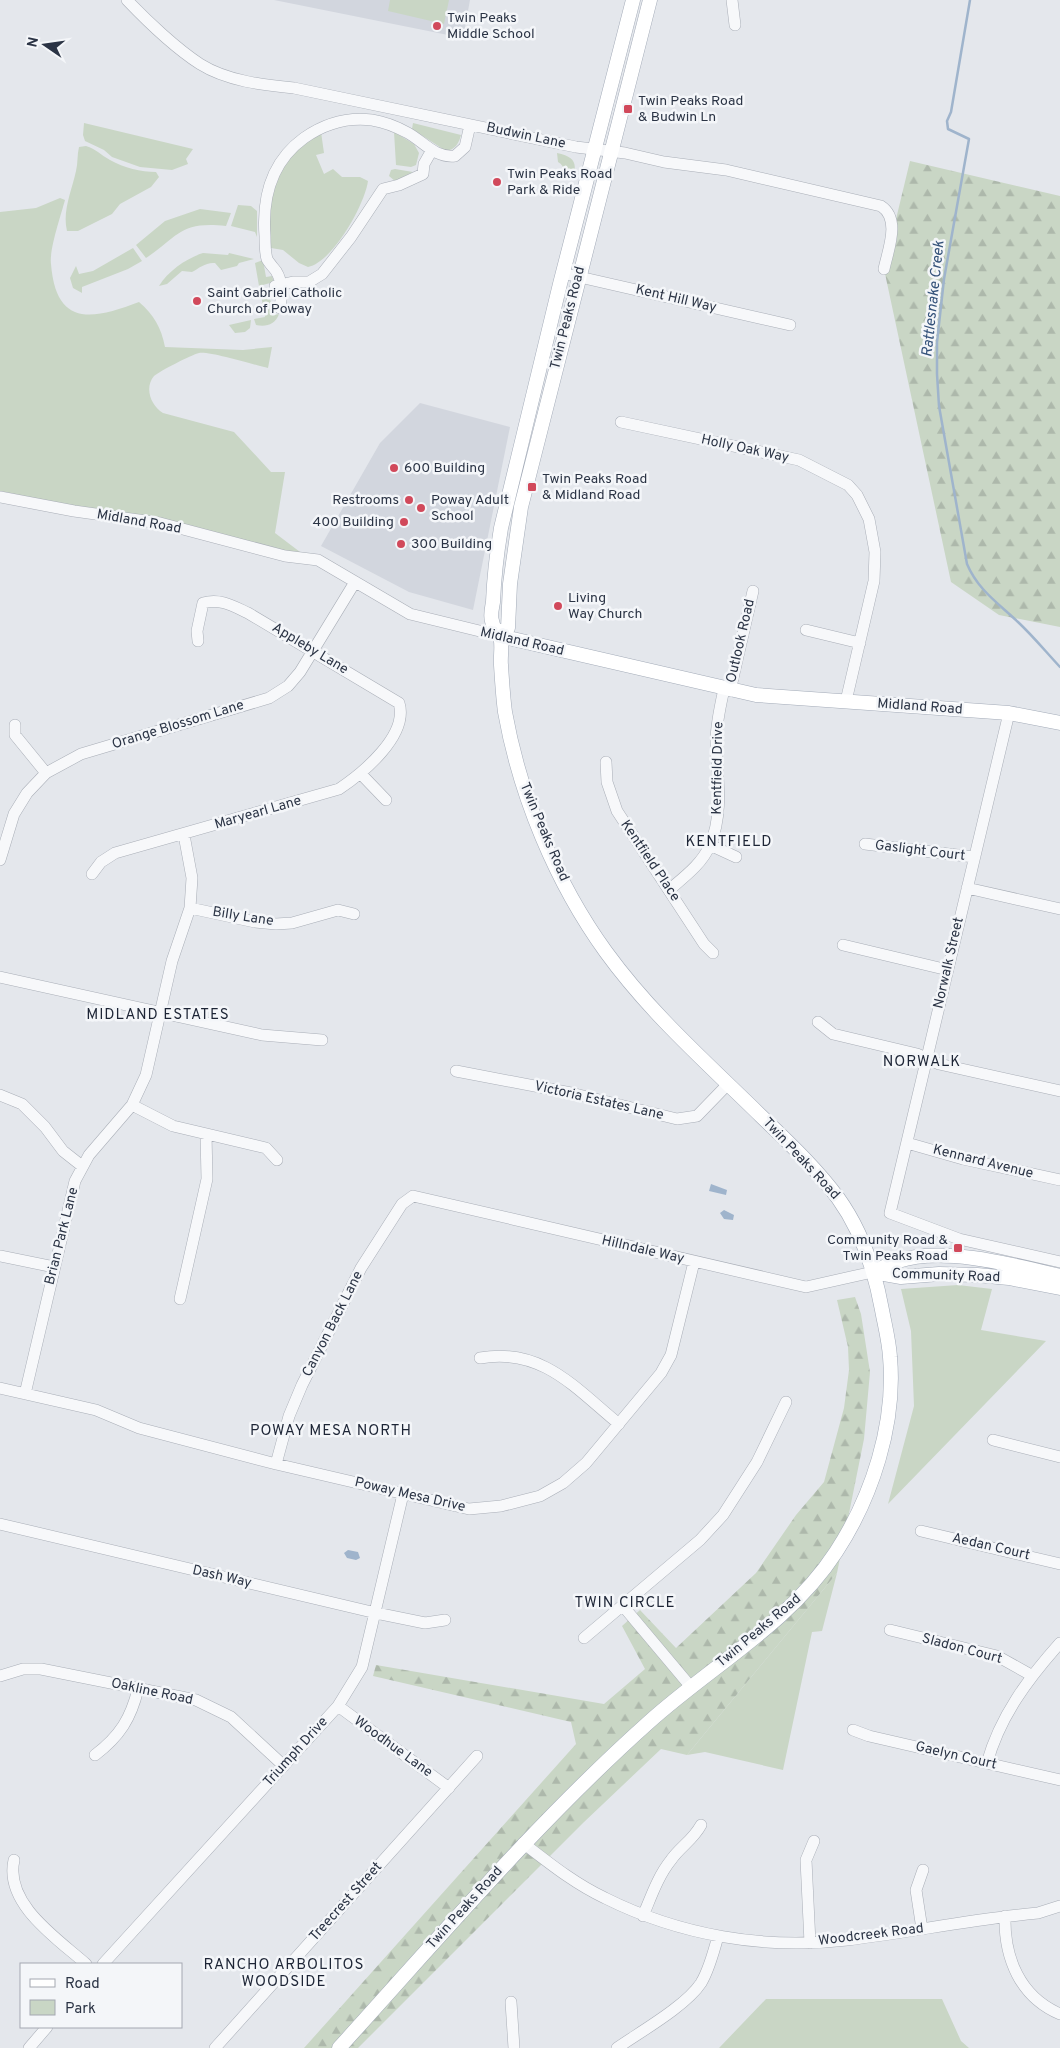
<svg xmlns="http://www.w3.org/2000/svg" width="1060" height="2048" viewBox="0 0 1060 2048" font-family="Overpass,sans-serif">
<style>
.built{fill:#d2d6de}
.green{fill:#c9d6c5}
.forest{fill:url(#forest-firs)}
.water{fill:#9fb4cc}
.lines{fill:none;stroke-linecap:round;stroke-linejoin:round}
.stream{stroke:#9fb4cc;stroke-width:2.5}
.minor-casing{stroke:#a9aeb7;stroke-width:12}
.major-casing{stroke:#a3abb8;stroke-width:15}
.minor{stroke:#f7f8fa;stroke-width:11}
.major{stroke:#fff;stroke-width:14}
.poi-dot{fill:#d1495b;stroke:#f4f6f9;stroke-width:2}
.labels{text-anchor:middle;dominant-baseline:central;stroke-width:5;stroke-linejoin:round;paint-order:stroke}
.poi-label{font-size:14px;fill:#2b3445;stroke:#f4f6f9;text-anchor:start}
.street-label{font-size:14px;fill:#2b3445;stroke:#f4f6f9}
.water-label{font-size:15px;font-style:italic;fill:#34527a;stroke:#f4f6f9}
.neighbourhood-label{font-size:15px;letter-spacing:1px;fill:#1d2536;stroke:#f4f6f9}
</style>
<defs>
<pattern id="forest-firs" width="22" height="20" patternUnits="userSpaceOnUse" patternTransform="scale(1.25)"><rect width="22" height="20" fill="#c9d6c5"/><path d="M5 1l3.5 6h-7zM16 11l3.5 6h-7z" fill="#adb8ab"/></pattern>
</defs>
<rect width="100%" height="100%" fill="#e4e7ec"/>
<path class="built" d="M274 0H470L463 38Z
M420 403 510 427 473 610 409 592 321 546 380 443Z"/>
<path class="green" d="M390 0H449L444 24 388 11Z
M84 123 193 149 186 159 188 164 172 170 140 167 112 157 104 150 85 141 83 135Z
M413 123 461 135C459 143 455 150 446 151L412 129Z
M321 132 324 153 316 155 324 174 333 169 342 177H360L368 181C365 204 333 262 308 267L299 263 283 250 271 248C264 197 276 160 321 132Z
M394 132 414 144 419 153 416 165 411 167 396 165Z
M86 146C96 149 101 155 110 160 124 168 141 172 156 172L159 177 151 187 120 204 112 214 78 231H67C62 211 72 190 76 171 78 163 77 155 79 147Z
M557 153C575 157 578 163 572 180 564 176 566 166 558 162Z
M395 169 413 172 395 181 389 176 391 170Z
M60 198 65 200C61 215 49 250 51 264 56 327 92 320 139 302 154 315 161 327 165 347L243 350 272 347 268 368C255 365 209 351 199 353 191 355 160 371 154 376 144 388 151 406 163 413L234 432 271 472H285L275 533 304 555 0 491V212L36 208Z
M238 205 251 206 257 211V237L255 232 231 226Z
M200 209 231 213 226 226C180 221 179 236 146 258L136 245 165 221Z
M133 248 142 261 128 269 82 287V293L73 288 70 278 76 266 79 274 93 271Z
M203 253 228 255 229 253 254 259 239 263 237 266 221 270 215 263C206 262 199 268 192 272L182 271 167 284 159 286C168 271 187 258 203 253Z
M263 260 266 277 272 276 274 282 259 286 255 263Z
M276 290 277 297 270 299 274 315 279 314C275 325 266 327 256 325L254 319 265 317 261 295Z
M251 320 250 328 245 332 235 333 229 325Z
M958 1285 992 1289 981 1330 1046 1341 888 1504 914 1406 911 1331 901 1289Z
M837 1573 822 1631 812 1632 783 1770 705 1752 687 1755Z
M766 1999H942L961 2041 969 2048H719Z"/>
<path class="forest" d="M910 161 1060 196V627L999 615 951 582 884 269Z
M855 1297 861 1314 870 1372 864 1439 837 1573 687 1755 661 1749 583 1823 358 2048H304L576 1744 571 1722 373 1676 376 1665 604 1704 645 1669 622 1626 640 1610 676 1648 756 1573 796 1515 824 1482 844 1408 849 1370 848 1347 837 1300Z"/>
<path class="water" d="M711 1184 727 1190 726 1195 709 1191Z
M724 1210 734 1215 733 1220 724 1219 720 1213Z
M348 1550 358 1552 360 1558 356 1560 347 1558 344 1553Z"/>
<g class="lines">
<path class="stream" d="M970 0 951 112 947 121 948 129 969 139 944 279 937 342V374L939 406 967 564C978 590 998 603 1018 622 1033 636 1046 652 1060 667"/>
<defs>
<path id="minor" d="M127 0C147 21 177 49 200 64 227 81 263 85 294 88L576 147 625 153 664 162 726 170 881 206C901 219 888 250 884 269
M732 0 735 25
M562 273 790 325
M275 286 293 282H309L322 274 351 237 383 189 399 185 423 174 424 164 432 150
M280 308C282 295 283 282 276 271 273 267 269 263 267 259 265 252 265 243 265 236 262 197 271 162 304 138 324 124 348 117 372 120 385 122 397 127 408 133 424 142 435 158 455 156L465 147 470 125
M621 422 799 460 848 485 857 495 869 519 875 552 874 581 846 701
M0 497 74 511 160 523 285 556 318 560 410 614 500 636
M806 630 860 643
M730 691 753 591
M1009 713 890 1213 959 1239 1060 1262
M15 725V735L46 773
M606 762 607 782 617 811 704 944 713 953
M361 774 386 800
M865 844 974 857
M710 845 736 857
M0 860 14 814 27 793 46 773 81 754 269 698 288 686 300 672 355 582
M92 874 101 862 115 853 339 789C363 773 409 735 399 703L248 613C233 606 220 598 203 603L197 631 198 641
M967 888 1060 909
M669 890C684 877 702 864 710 845 724 813 717 776 716 742 716 724 720 707 724 689
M190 908 255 922 276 924 292 923 338 910 354 914
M843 945 948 970
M0 977 262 1035 322 1040
M818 1022 833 1034 917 1054 939 1064 1060 1091
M456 1071 571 1093 677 1119 697 1116 728 1084
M0 1095 22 1104 45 1127 63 1151 82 1166
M132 1105 173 1126 266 1148 277 1160
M907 1143 963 1159 1060 1180
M0 1256 54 1267
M180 1299 207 1179 206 1134
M480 1358C542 1347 575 1388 619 1424
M0 1388 96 1410 139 1428 276 1464 469 1509 501 1506 540 1496 563 1483 586 1463 661 1373 671 1355 694 1262
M25 1394 75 1181 89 1155 132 1105 146 1075 172 961 190 908 192 878 184 835
M993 1440 1060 1457
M276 1464 289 1416 302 1385 361 1268 402 1204 413 1196 806 1287 873 1272
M0 1524 376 1613 425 1623 445 1620
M921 1531 1060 1564
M623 1606 691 1687
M890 1630 997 1656 1031 1675
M584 1638 700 1540 723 1515 757 1462 786 1402
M0 1676 23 1669H41L196 1700 231 1717 284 1766
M338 1706 449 1788
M853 1730 869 1736 1060 1780
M95 1755C120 1736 131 1718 138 1689
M987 1763C1000 1716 1028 1679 1060 1643
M523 1843C549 1863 575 1884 605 1898 679 1935 764 1950 847 1940 911 1932 974 1919 1038 1913L1060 1906
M14 1860C4 1904 58 1939 86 1964
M643 1916C651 1897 658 1876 671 1860 680 1847 693 1840 701 1825
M1005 1916C1004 1958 1020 1997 1060 2014
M922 1929 916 1890 923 1870
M810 1943 806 1860 814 1841
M103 1964 338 1706 362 1667 403 1494
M511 2002 514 2048
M29 2048 47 2027
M215 2048 477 1756
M617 2048C640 2032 686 2006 701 1983 709 1970 714 1951 718 1936"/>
<path id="major" d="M500 636 508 628 510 584 521 507 650 0
M500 636 756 695 1009 713 1060 723
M873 1272C881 1269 889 1264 898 1261 943 1246 1014 1265 1060 1276
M873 1272 901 1277 939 1274 977 1275 1009 1278 1060 1288
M339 2048C440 1937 537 1822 649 1722 711 1666 790 1623 836 1552 872 1497 896 1424 890 1357 889 1341 885 1326 882 1310 875 1271 861 1230 838 1198 816 1168 787 1141 761 1116 707 1063 651 1014 606 952 556 883 520 796 505 712 503 697 502 681 501 665 500 657 503 645 500 637 497 623 495 635 492 621 490 615 492 608 493 602 494 577 497 552 501 528L560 284 633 0"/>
</defs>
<use href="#minor" class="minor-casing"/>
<use href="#major" class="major-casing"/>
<use href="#minor" class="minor"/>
<use href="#major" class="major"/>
</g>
<g class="poi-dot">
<circle cx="437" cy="26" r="5"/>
<rect x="623" y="104" width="10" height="10" rx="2.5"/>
<circle cx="497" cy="182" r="5"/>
<circle cx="197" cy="301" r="5"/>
<circle cx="394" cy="468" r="5"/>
<rect x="527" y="482" width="10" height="10" rx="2.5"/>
<circle cx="409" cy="500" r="5"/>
<circle cx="421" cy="508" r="5"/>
<circle cx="404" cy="522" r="5"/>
<circle cx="401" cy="544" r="5"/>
<circle cx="558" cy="606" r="5"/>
<rect x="953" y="1243" width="10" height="10" rx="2.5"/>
</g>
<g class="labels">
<g class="poi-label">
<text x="447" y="18">Twin Peaks<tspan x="447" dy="16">Middle School</tspan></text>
<text x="638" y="101">Twin Peaks Road<tspan x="638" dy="16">&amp; Budwin Ln</tspan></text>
<text x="507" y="174">Twin Peaks Road<tspan x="507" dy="16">Park &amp; Ride</tspan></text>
<text x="207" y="293">Saint Gabriel Catholic<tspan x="207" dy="16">Church of Poway</tspan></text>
<text x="404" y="468">600 Building</text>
<text x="542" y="479">Twin Peaks Road<tspan x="542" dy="16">&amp; Midland Road</tspan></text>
<text x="399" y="500" text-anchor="end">Restrooms</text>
<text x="431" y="500">Poway Adult<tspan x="431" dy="16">School</tspan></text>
<text x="394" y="522" text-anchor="end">400 Building</text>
<text x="411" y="544">300 Building</text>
<text x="568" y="598">Living<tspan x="568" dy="16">Way Church</tspan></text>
<text x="948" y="1240" text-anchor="end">Community Road &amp;<tspan x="948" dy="16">Twin Peaks Road</tspan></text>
</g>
<g class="street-label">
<text transform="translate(526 136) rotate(12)">Budwin Lane</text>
<text transform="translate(676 299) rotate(13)">Kent Hill Way</text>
<text transform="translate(568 318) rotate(-76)">Twin Peaks Road</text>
<text transform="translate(745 449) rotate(12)">Holly Oak Way</text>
<text transform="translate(139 522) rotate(10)">Midland Road</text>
<text transform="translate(741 641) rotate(-77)">Outlook Road</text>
<text transform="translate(522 642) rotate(13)">Midland Road</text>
<text transform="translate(310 649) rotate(31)">Appleby Lane</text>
<text transform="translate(920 707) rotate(4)">Midland Road</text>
<text transform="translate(178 725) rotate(-17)">Orange Blossom Lane</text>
<text transform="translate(718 768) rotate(-89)">Kentfield Drive</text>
<text transform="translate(258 813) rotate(-16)">Maryearl Lane</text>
<text transform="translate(544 832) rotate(67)">Twin Peaks Road</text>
<text transform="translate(920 851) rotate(7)">Gaslight Court</text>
<text transform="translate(650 861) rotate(56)">Kentfield Place</text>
<text transform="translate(243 917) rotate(9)">Billy Lane</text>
<text transform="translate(949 963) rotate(-77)">Norwalk Street</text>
<text transform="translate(599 1101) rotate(13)">Victoria Estates Lane</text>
<text transform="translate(801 1159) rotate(47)">Twin Peaks Road</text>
<text transform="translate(983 1162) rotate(14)">Kennard Avenue</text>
<text transform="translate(62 1236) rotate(-76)">Brian Park Lane</text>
<text transform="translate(643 1250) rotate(13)">Hillndale Way</text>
<text transform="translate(946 1276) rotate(2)">Community Road</text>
<text transform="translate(333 1324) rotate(-63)">Canyon Back Lane</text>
<text transform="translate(410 1495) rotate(13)">Poway Mesa Drive</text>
<text transform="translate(991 1547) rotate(13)">Aedan Court</text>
<text transform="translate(222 1577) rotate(13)">Dash Way</text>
<text transform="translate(759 1631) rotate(-40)">Twin Peaks Road</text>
<text transform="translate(962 1649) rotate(15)">Sladon Court</text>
<text transform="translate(152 1692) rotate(12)">Oakline Road</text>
<text transform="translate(393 1747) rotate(36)">Woodhue Lane</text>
<text transform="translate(296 1752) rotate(-48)">Triumph Drive</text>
<text transform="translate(956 1756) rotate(13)">Gaelyn Court</text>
<text transform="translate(346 1902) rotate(-48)">Treecrest Street</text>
<text transform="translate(465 1908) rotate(-48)">Twin Peaks Road</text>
<text transform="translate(871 1935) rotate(-7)">Woodcreek Road</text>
</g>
<g class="water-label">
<text transform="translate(934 299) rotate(-84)">Rattlesnake Creek</text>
</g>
<g class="neighbourhood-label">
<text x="729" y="842">KENTFIELD</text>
<text x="158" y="1015">MIDLAND ESTATES</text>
<text x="922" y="1062">NORWALK</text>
<text x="331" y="1431">POWAY MESA NORTH</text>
<text x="625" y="1603">TWIN CIRCLE</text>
<text x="284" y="1965">RANCHO ARBOLITOS<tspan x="284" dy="17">WOODSIDE</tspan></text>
</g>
</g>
<rect x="20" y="1963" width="162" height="65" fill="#f4f6f9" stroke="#a4a8b1"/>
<rect x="30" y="1979" width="25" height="8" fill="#ffffff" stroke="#a4a8b1"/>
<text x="65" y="1988" font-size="15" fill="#2b3445">Road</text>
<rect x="30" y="2000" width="25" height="15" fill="#c9d6c5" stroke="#a4a8b1"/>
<text x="65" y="2013" font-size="15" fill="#2b3445">Park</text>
<g transform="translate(45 45) rotate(283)" stroke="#f4f6f9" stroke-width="4" paint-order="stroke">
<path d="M0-4L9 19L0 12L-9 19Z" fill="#2b3445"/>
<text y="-8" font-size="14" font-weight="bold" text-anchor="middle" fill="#2b3445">N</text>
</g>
</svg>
